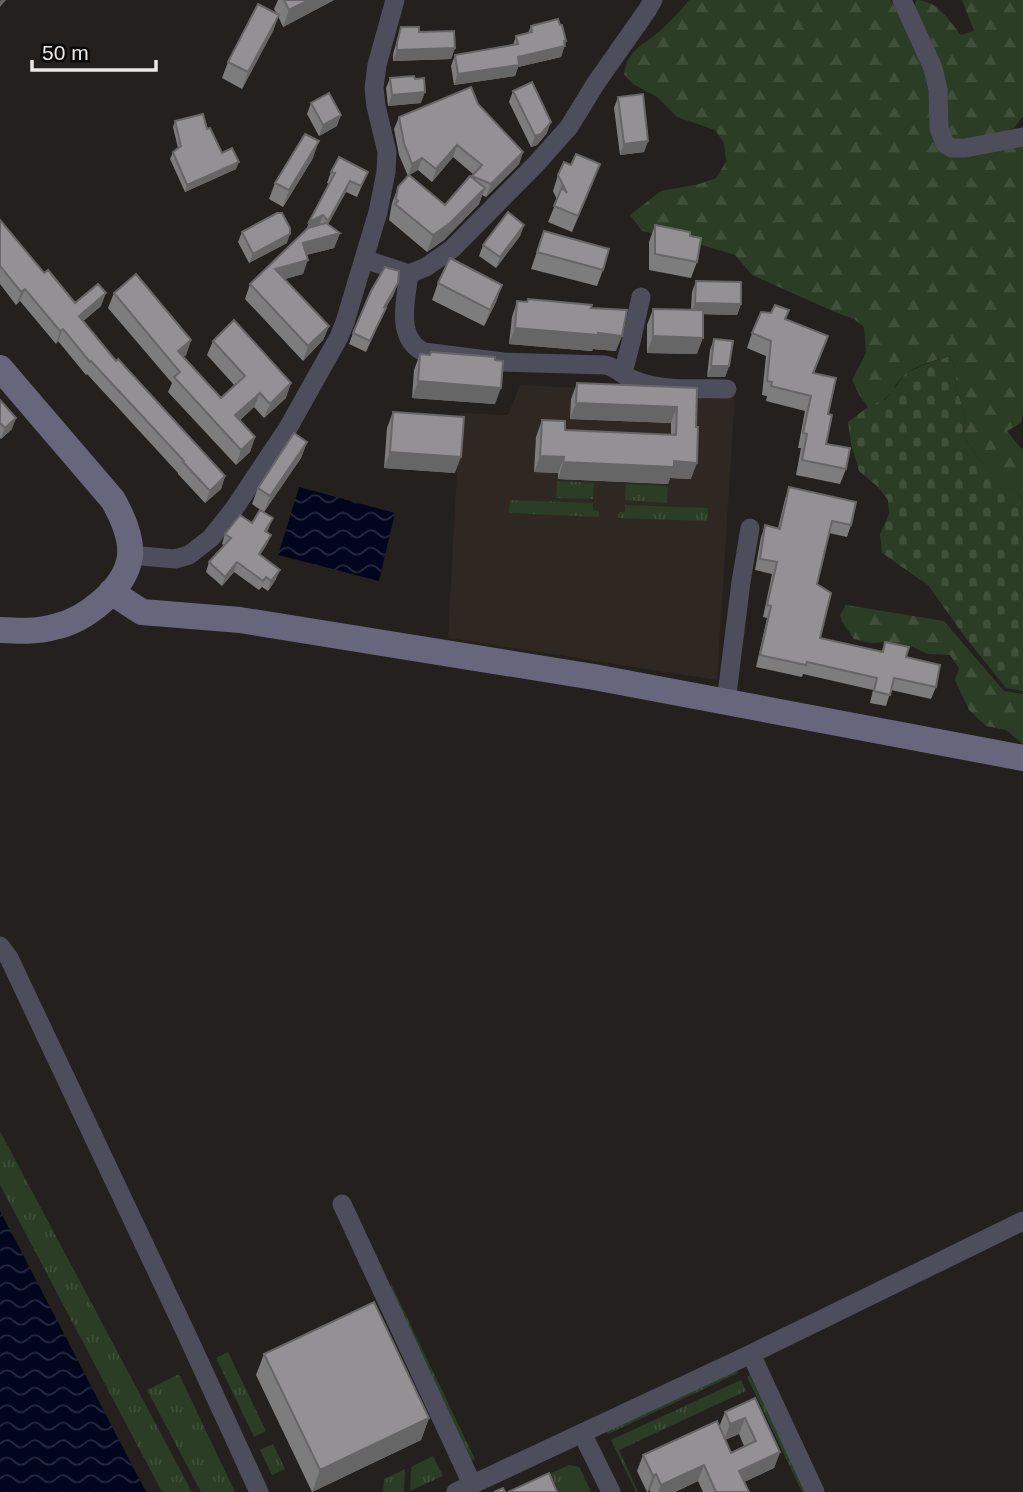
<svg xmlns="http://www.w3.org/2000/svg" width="1023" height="1492" viewBox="0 0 1023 1492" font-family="Helvetica,sans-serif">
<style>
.built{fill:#2f2722}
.grass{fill:url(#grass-tufts)}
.forest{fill:url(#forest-firs)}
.cemetery{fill:url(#cemetery-stones)}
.water{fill:url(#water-waves)}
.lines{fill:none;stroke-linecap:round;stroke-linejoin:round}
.street{stroke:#4d4d5c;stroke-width:19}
.secondary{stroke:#67667d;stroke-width:26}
.wall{fill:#7e7d7e;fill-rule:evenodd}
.shaded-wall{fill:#676667}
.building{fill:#939193;stroke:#676667;stroke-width:2}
</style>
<defs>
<pattern id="grass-tufts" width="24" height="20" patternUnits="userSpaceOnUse" patternTransform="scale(1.75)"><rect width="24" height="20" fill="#2b3d25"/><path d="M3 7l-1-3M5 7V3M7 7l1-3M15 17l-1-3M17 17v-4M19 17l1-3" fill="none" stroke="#40503a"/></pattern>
<pattern id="forest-firs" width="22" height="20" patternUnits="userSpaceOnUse" patternTransform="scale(1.75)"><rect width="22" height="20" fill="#2b3d25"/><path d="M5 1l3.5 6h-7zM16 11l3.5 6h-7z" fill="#40503a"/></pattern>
<pattern id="cemetery-stones" width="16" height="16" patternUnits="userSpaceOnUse" patternTransform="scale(1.75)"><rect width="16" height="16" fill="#2b3d25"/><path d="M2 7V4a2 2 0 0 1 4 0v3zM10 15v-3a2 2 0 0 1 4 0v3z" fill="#40503a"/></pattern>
<pattern id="water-waves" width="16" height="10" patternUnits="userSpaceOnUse" patternTransform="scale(1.75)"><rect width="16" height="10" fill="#01061e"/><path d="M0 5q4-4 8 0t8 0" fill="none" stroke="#262a3f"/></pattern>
</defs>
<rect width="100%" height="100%" fill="#23201e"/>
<path class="built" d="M520 385 735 395 717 680 448 638 460 413 508 415Z"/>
<path class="grass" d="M557 481 594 483 593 499 556 498Z
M626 484 668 486 667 503 625 500Z
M510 500 593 503V510L599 511V517L509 513Z
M625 505 708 508 707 521 618 518 619 512H625Z
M0 1131 192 1492H162L0 1185Z
M391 1284 475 1459 471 1461 391 1291Z
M228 1352 266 1431 254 1437 216 1358Z
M736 1368 738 1373 608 1434 606 1429Z
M179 1374 235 1492H201L147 1390Z
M750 1375 806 1492H802L747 1377Z
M741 1380 746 1391 619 1450 638 1492H636L611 1440Z
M273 1444 285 1469 272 1475 260 1450Z
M433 1456 443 1476 410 1491 411 1467Z
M569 1465 577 1466 580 1468 591 1492H555L547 1475Z
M405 1469 404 1492H383L384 1479Z"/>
<path class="forest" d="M689 0H891L924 63 930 87 938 147 1023 142V411L1021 423 1007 431 1023 451V501C1019 491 1007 487 998 480 984 468 974 451 963 436L965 415 956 388 955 368 950 356C936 360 921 364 908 372 891 384 895 400 868 407L860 396 852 380 866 353 864 327 854 319 837 313 752 275 735 255 695 243 642 231 630 215 661 191 699 184 716 178 726 162 724 143 715 130 677 117 657 97 633 84 624 74C628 48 644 46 662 29 672 20 681 10 689 0Z
M916 0C937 0 949 20 961 35L974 31 962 0H1023V116L1014 128 969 143 950 138 915 8Z
M846 605 944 621 1004 691 1023 694V744L1006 730 986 726 969 710 955 680 959 668 950 655 928 654 910 646 890 642 871 643 854 639 842 622 840 615Z"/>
<path class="cemetery" d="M950 356 955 368 956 388 965 415 963 436C975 453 986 471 1003 483 1011 489 1019 492 1023 501V691L1006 688 965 637 928 585 882 553 880 534 889 514 888 500 878 487 859 471 851 444 848 422 868 407 886 399 906 373 928 363Z"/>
<path class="water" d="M299 487 395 513 379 581 278 555Z
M0 1211 20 1249 146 1492H0Z"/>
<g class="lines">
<path class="street" d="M902 0 933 68 938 89 939 128 945 144 952 148H965L1023 137
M364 259 409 274 426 267 452 249 536 164 569 127 596 83 648 9 653 0
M409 274C406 298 395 339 424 352L503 362 605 365C619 368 622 376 634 380 662 392 697 388 727 389
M623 373 631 342 641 297
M130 555 175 559 189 555 211 538 234 509 288 428 339 337 345 322 378 212 386 172 387 152 376 106 374 88 377 65 395 0
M726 702 741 582 750 528
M0 946 9 958 186 1333 259 1492
M342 1204 472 1484
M751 1354 815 1492
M582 1433 611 1492
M456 1492 751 1354 1023 1221"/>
<path class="secondary" d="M0 368 113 500C122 516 132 537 130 556 126 589 84 621 54 627 36 632 18 631 0 630
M111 592 142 612 240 620 594 677 1023 758"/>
</g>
<path class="wall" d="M278 0H334L283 27 278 16 273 31 242 89 222 78 228 62 277 14 274 9Z
M531 26 566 41 561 57 518 67 515 76 454 85 451 66 455 55 513 45 516 36 528 33Z
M401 27 419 32 455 48 451 59 393 61V54Z
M390 78 421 103 388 106 386 88Z
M513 91 547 133 537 145 531 147 509 102Z
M618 97 648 141 644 152 620 155 614 108Z
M311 103 337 126 319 136 307 114Z
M478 104 523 152 519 164 486 197 482 195 479 204 444 240 427 252 389 220 392 203 398 187 408 176 399 155 394 129 399 117ZM453 157 473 174 445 205 409 175 418 170 432 182Z
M175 121 207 129 222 153 236 169 185 192 170 159 173 152 178 148 173 127Z
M313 158 283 207 269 199 275 183Z
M600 164 572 232 548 222 557 200 553 191 558 175 571 165Z
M331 172H368L357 197 346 192 328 224 340 233 334 248 306 255 303 274 285 279 329 326 323 340 303 361 245 299 250 284 307 229 330 184 327 183Z
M0 220 44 273 75 303 101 306 83 321 116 361 225 476 221 489 205 503 178 474V473L87 374 86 375 58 341 56 344 20 301 16 305 0 284Z
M524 225 520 236 496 268 479 256 483 245Z
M655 225 690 236 697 262 691 278 649 270V242Z
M544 231 603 270 597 286 531 269Z
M242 232 287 243 249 263 238 242Z
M696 281 741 304 737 315 703 314 697 354 647 353V325L653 309H691L692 292Z
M438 283 502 285 496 302 484 326 432 300Z
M114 293 191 340 186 355 183 357 221 398 235 386 207 355 213 341 286 398 264 418 254 407 240 420 255 437 250 452 236 465 168 392 172 383 108 308Z
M394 294 385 309 366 352 349 344 353 333Z
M517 301 591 308 616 351 593 349 592 351 509 344 512 317Z
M786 319 828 336 814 373 828 414 826 444 846 469 840 484 796 475 801 448H798L805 411 766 401 767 396 762 395 766 356 747 348 752 333Z
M714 339 729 366 725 377H707L710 350Z
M431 352 495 404 412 398 414 370 420 354 430 355Z
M577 383 697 388 691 479 670 478 668 484 558 479V473L534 472 536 437 542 420 565 430 671 435V423L570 419 571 399Z
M0 400 12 429 1 439 0 438Z
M393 412 455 473 384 468 387 428Z
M307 442 301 458 264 512 273 518 267 532 271 535 267 544 260 555 276 579 268 591 262 587 259 590 234 572 222 586 206 572 209 562 224 545 222 544 225 534 252 523 262 511 252 504 258 488Z
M789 487 851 525 847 537 829 533 817 584 820 638 882 651 885 642 906 657 936 687 931 699 891 690 886 706 870 703 873 690 803 674 802 677 756 667 767 618 763 617 772 574 755 570 761 537 765 525 778 528 785 499Z
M264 1354 429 1418 421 1440 312 1492 256 1375Z
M755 1398 780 1452 774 1468 744 1482 749 1492H703L698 1481 675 1492H650V1490L647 1492 637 1471 643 1455 719 1427 725 1412ZM739 1434 744 1446 731 1453 725 1440Z"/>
<path class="shaded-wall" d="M1 0H6L0 7V1Z
M309 0H334L283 27 289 10Z
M279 15 273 31 242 89 248 72Z
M566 41 561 57 518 67 515 76 454 85 458 74 518 57Z
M455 48 451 59 393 61 397 50Z
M425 92 421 103 388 106 392 95Z
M341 115 337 126 319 136 323 125Z
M551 122 547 133 537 145 531 147 535 136Z
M319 141 313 158 283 207 289 190Z
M648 141 644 152 620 155 624 144Z
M457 145 453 157 432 182 436 169Z
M523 152 519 164 486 197 491 184Z
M422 158 418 170 408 176 412 164Z
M239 162 236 169 185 192 187 185Z
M600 164 594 180 572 232 578 216Z
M350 181 346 192 324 232 328 221Z
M485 188 479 204 444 240 427 252 433 235Z
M323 215 319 226 305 233 309 222Z
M524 225 520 236 496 268 500 257Z
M340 233 334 248 298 257 303 243Z
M290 234 287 243 249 263 253 254Z
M308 260 303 274 270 283 275 269Z
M398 283 394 294 385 309 366 352 384 307Z
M502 285 496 302 484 326 490 310Z
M25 289 20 301 16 305 21 292Z
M106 293 101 306 74 329 79 316Z
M695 303 741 304 737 315 691 314Z
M329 326 323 340 303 361 308 346Z
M515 328 598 333 622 336 616 351 593 349 592 351 509 344Z
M63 329 58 341 56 344 60 331Z
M653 336 703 338 697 354 647 353Z
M191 340 186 355 174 365 178 351Z
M711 366H729L725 377H707Z
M418 381 501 388 495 404 412 398Z
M291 383 286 398 264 418 270 404Z
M260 393 254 407 230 430 235 415Z
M576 403 677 407 671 423 570 419Z
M16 418 12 429 1 439 5 428Z
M255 437 250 452 236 465 241 450Z
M307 442 301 458 264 512 270 496Z
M390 452 461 457 455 473 384 468Z
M540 456 564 457 558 473 534 472Z
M674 461 697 463 691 479 670 478 668 484 558 479 563 462Z
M225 476 221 489 205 503 210 491Z
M271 535 267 544 255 563 259 554Z
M237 562 234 572 222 586 225 577Z
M280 570 276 579 268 591 271 581Z
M429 1418 421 1440 312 1492 320 1470Z
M745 1418 739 1434 724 1440 730 1424Z
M780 1452 774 1468 733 1487 739 1471Z
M704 1465 698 1481 675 1492H658L661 1485Z
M656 1474 650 1490 647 1492 653 1476Z"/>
<path class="building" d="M284 0H309L289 10Z
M258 4 279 15 248 72 228 62Z
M558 19 560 25H562L566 41H564L565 46 518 57 519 65 458 74 455 55 518 44 516 36 532 32 531 26Z
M401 27H419V32L454 31 455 48 397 50V43Z
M414 76 415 79 424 78 425 92 392 95 390 78Z
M532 82 551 122 541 134 535 136 513 91Z
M471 87 478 104 523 152 491 184 472 176 482 165 457 145 436 169 422 158 412 164 404 143 399 117Z
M329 93 341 115 323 125 311 103Z
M643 94 648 141 624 144 618 97Z
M203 114 207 129 210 128 222 153 232 148 239 162 187 185 173 152 181 146 175 121Z
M305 134 319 141 289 190 275 183Z
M576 154 600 164 578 216 554 206 562 187 567 193 558 175 564 162 571 165Z
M339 157 368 172 361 186 350 181 328 221 323 215 309 222 335 173 331 172Z
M409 175 445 205 470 176 485 188 450 223 433 235 395 204 398 201 396 199 398 187Z
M508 212 524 225 500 257 483 245Z
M277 213H282L290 228V234L253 254 242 232Z
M0 220 44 273 48 270 75 303 98 284 106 293 79 316 116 361 118 359 225 476 210 491 183 462 184 461 91 361 90 362 63 329 60 331 25 289 21 292 0 266Z
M326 223 340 233 303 243 308 260 275 269 329 326 308 346 250 284 308 228Z
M655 225 690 232V236L701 238 697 262 655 254Z
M544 231 609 249 603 270 537 252Z
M450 258 502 285 490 310 438 283Z
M385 267 399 271 398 283 384 307 386 308 370 341 353 333 371 291Z
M136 274 191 340 178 351 221 398 245 376 213 341 234 320 291 383 270 404 260 393 235 415 255 437 241 450 174 377 180 372 114 293Z
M696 281 741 282V304L695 303Z
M528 299 592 305 591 308 627 310 622 336 598 333V335L515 328 517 301 527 302Z
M775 305 789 310 785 319 828 336 813 373 836 378 828 414 832 415 826 444 850 448 846 469 802 460 807 434 803 433 811 396 771 386 772 382 767 381 771 341 752 333 761 312 771 313Z
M653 309 703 310V338L653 336Z
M714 339 733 341 729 366H711Z
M431 352 495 357V360L503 361 501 388 418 381 420 354 430 355Z
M577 383 697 388 696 427H698L697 463 674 461V467L563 462 564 457 540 456 542 420 565 421V430L676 435 677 407 576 403Z
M0 400 16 418 5 428 0 423Z
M393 412 464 417 461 457 390 452Z
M294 433 307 442 270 496 258 488Z
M789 487 856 502 851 525 832 521 817 584 831 593 820 638 883 652 885 642 909 647 906 657 940 665 936 687 894 678 890 695 874 691 877 678 807 662 806 665 760 655 771 606 767 605 777 562 760 559 765 525 780 529Z
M260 510 273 518 265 531 271 535 259 554 280 570 271 581 266 577 263 581 237 562 225 577 209 562 231 538 225 534 240 515 252 523Z
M374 1302 429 1418 320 1470 264 1354Z
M755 1398 780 1452 739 1471 749 1492H716L704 1465 661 1485 656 1474 653 1476 643 1455 717 1421 731 1453 756 1441 745 1418 730 1424 725 1412Z
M549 1473 557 1492H508Z
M503 1488 505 1492H494Z"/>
<path d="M32 60v10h124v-10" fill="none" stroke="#ebe9e8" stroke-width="3.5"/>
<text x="42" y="60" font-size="21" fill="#ebe9e8" stroke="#0b0a09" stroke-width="5" paint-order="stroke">50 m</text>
</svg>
